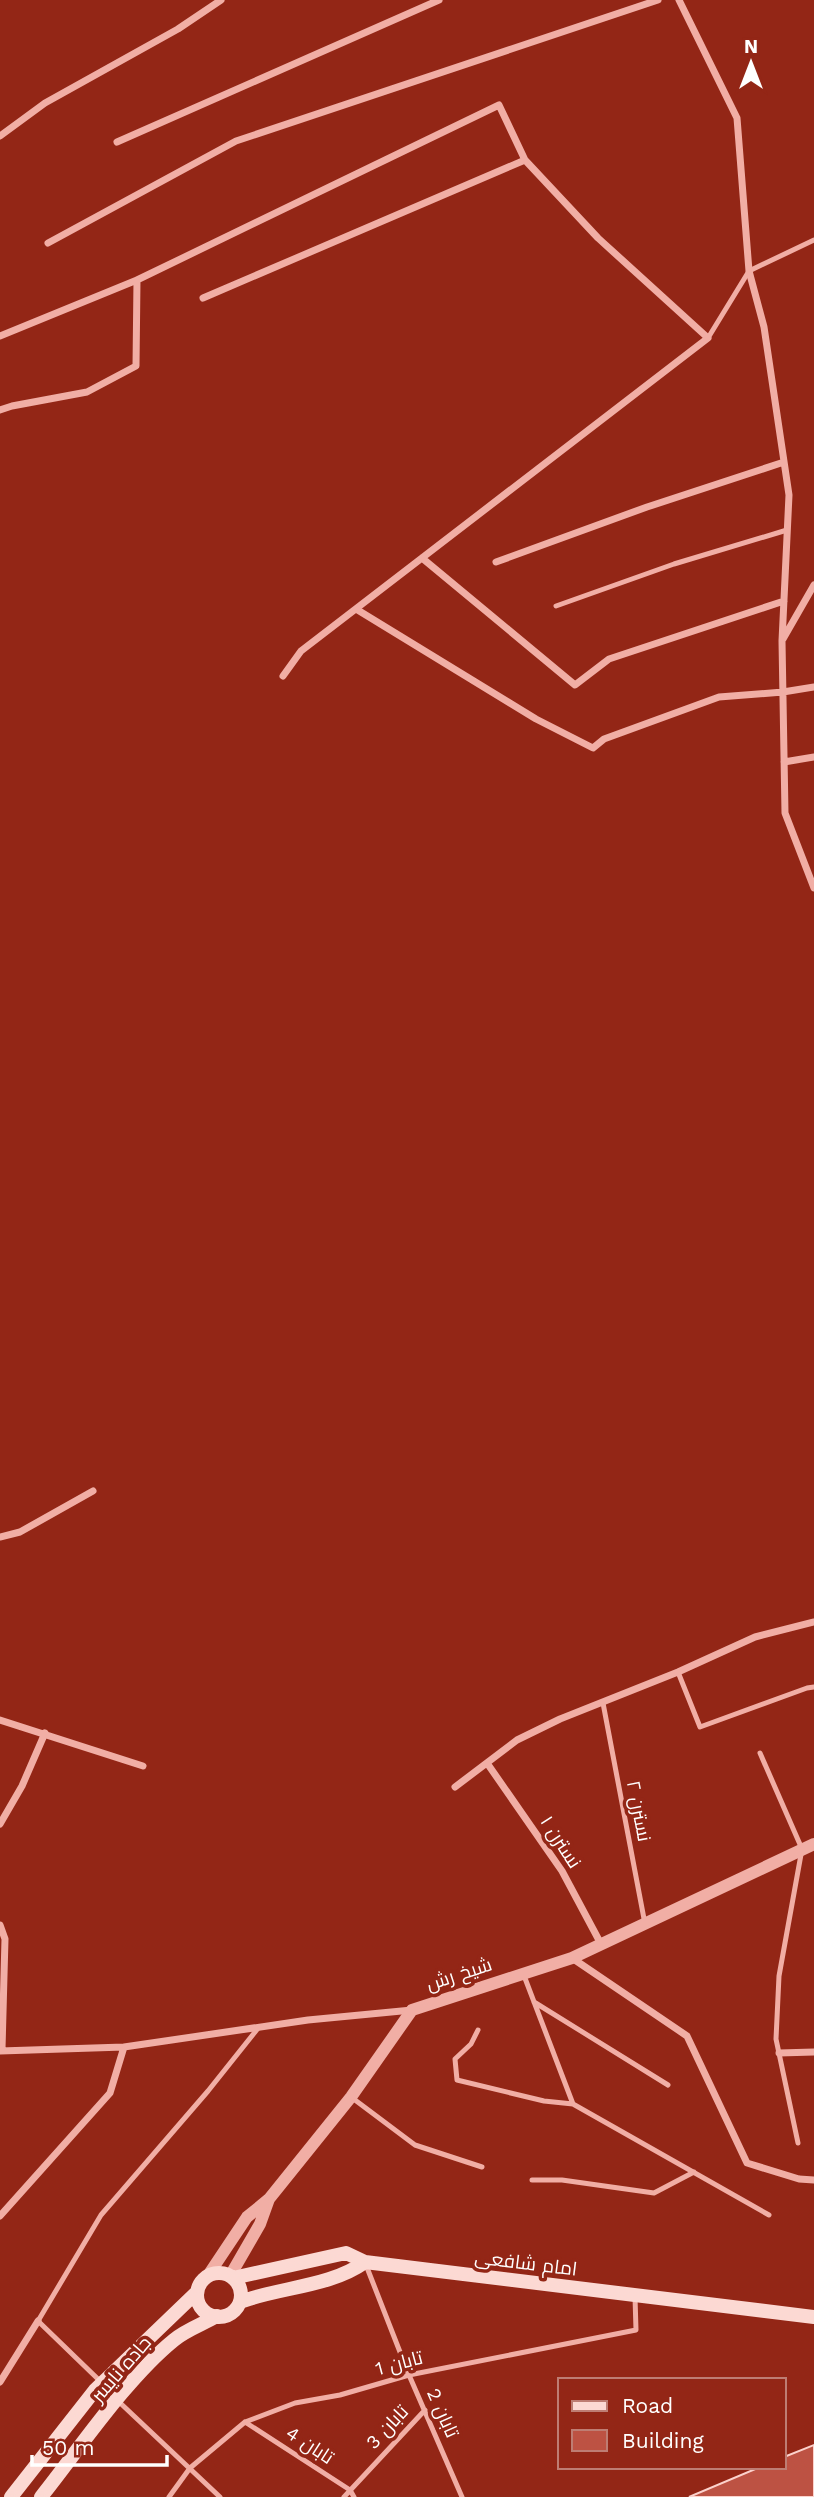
<svg xmlns="http://www.w3.org/2000/svg" width="814" height="2497" viewBox="0 0 814 2497" font-family="'Work Sans',Cairo,sans-serif">
<style>
.building{fill:#bd5243;stroke:#fcd2cc;stroke-width:2}
.lines{fill:none;stroke-linecap:round;stroke-linejoin:round}
.service{stroke:#f1aea5;stroke-width:5}
.minor{stroke:#f1aea5;stroke-width:7}
.tertiary{stroke:#f1aea5;stroke-width:12}
.secondary{stroke:#fcd9d3;stroke-width:14}
.labels{text-anchor:middle;dominant-baseline:central;stroke-width:7;stroke-linejoin:round;paint-order:stroke}
.street-label{font-size:19px;fill:#fff;stroke:#932616}
</style>
<rect width="100%" height="100%" fill="#932616"/>
<path class="building" d="M814 2445V2497H689L760 2467H784V2457Z"/>
<g class="lines">
<path class="service" d="M708 338 749 271 814 240
M556 606 674 564 787 530
M678 1672 700 1727 807 1688 814 1687
M603 1703 645 1924
M760 1753 802 1849 779 1976 776 2039 798 2143
M523 1973 573 2104 769 2215
M534 2002 668 2085
M478 2030 471 2044 455 2059 457 2080 544 2101 573 2104
M351 2097 415 2145 482 2167
M532 2180H562L654 2193 694 2172
M366 2265 409 2375 462 2497
M100 2381 38 2321 101 2215 208 2091 259 2027
M117 2400 220 2497
M245 2422 350 2490 354 2497
M169 2497 190 2468 245 2422 295 2403 340 2395 409 2375 636 2330 635 2297
M344 2497 425 2410"/>
<path class="minor" d="M679 0 737 118 749 271 764 327 789 495 782 641 785 813 814 888
M0 136 45 103 178 29 221 0
M117 142 439 0
M48 243 236 141 658 0
M203 298 525 160 598 238 708 338 301 651 283 676
M0 336 137 280
M0 410 12 406 87 392 136 366 137 280 499 105 525 160
M422 558 575 685 609 659 784 601
M496 562 647 507 784 462
M356 609 536 719 593 748 604 739 719 697 783 692 814 687
M783 639 814 585
M784 762 814 757
M0 1537 20 1532 93 1491
M0 1720 143 1766
M487 1763 562 1871 601 1944
M455 1787 517 1740 560 1719 678 1672 755 1637 814 1622
M0 1824 22 1786 45 1733
M0 1925 5 1939 2 2049
M572 1958 687 2036 747 2163 799 2179 814 2180
M0 2051 124 2047
M779 2053 814 2052
M0 2216 110 2093 124 2047 308 2020 412 2010
M0 2382 38 2321"/>
<path class="tertiary" d="M230 2276 260 2224 269 2199 351 2097 412 2010 572 1958 814 1844
M207 2277 247 2217 269 2199"/>
<path class="secondary" d="M197 2295a22 22 0 1 1 44 0a22 22 0 1 1-44 0Z
M233 2278 346 2253 365 2262 814 2317
M240 2302C280 2287 330 2287 365 2262
M11 2497 95 2390 197 2292
M41 2497C80 2448 126 2379 174 2340 186 2330 203 2324 217 2316"/>
</g>
<g class="labels">
<g class="street-label">
<text transform="translate(639 1811) rotate(79)">نسترن ۲</text>
<text transform="translate(561 1842) rotate(57)">نسترن ۱</text>
<text transform="translate(459 1974) rotate(-18)">شیخ رش</text>
<text transform="translate(526 2263) rotate(7)">امام شافعی</text>
<text transform="translate(399 2363) rotate(-15)">تابان 1</text>
<text transform="translate(121 2369) rotate(-49)">جاده نایسر</text>
<text transform="translate(443 2413) rotate(66)">تابان 2</text>
<text transform="translate(387 2427) rotate(-47)">تابان 3</text>
<text transform="translate(310 2445) rotate(33)">تابان 4</text>
</g>
</g>
<rect x="558" y="2378" width="228" height="91" fill="#932616" stroke="#be7d73" stroke-width="2"/>
<rect x="572" y="2401" width="35" height="10" fill="#fcd9d3" stroke="#be7d73" stroke-width="2"/>
<text x="622" y="2413" font-size="21" fill="#ffffff">Road</text>
<rect x="572" y="2430" width="35" height="21" fill="#bd5243" stroke="#be7d73" stroke-width="2"/>
<text x="622" y="2448" font-size="21" fill="#ffffff">Building</text>
<g transform="translate(751 63)" stroke="#932616" stroke-width="5" paint-order="stroke">
<path d="M0-5L12 26L0 18L-12 26Z" fill="#ffffff"/>
<text y="-10" font-size="19" font-weight="bold" text-anchor="middle" fill="#ffffff">N</text>
</g>
<path d="M32 2455v10h135v-10" fill="none" stroke="#ffffff" stroke-width="3.5"/>
<text x="42" y="2455" font-size="21" fill="#ffffff" stroke="#932616" stroke-width="5" paint-order="stroke">50 m</text>
</svg>
